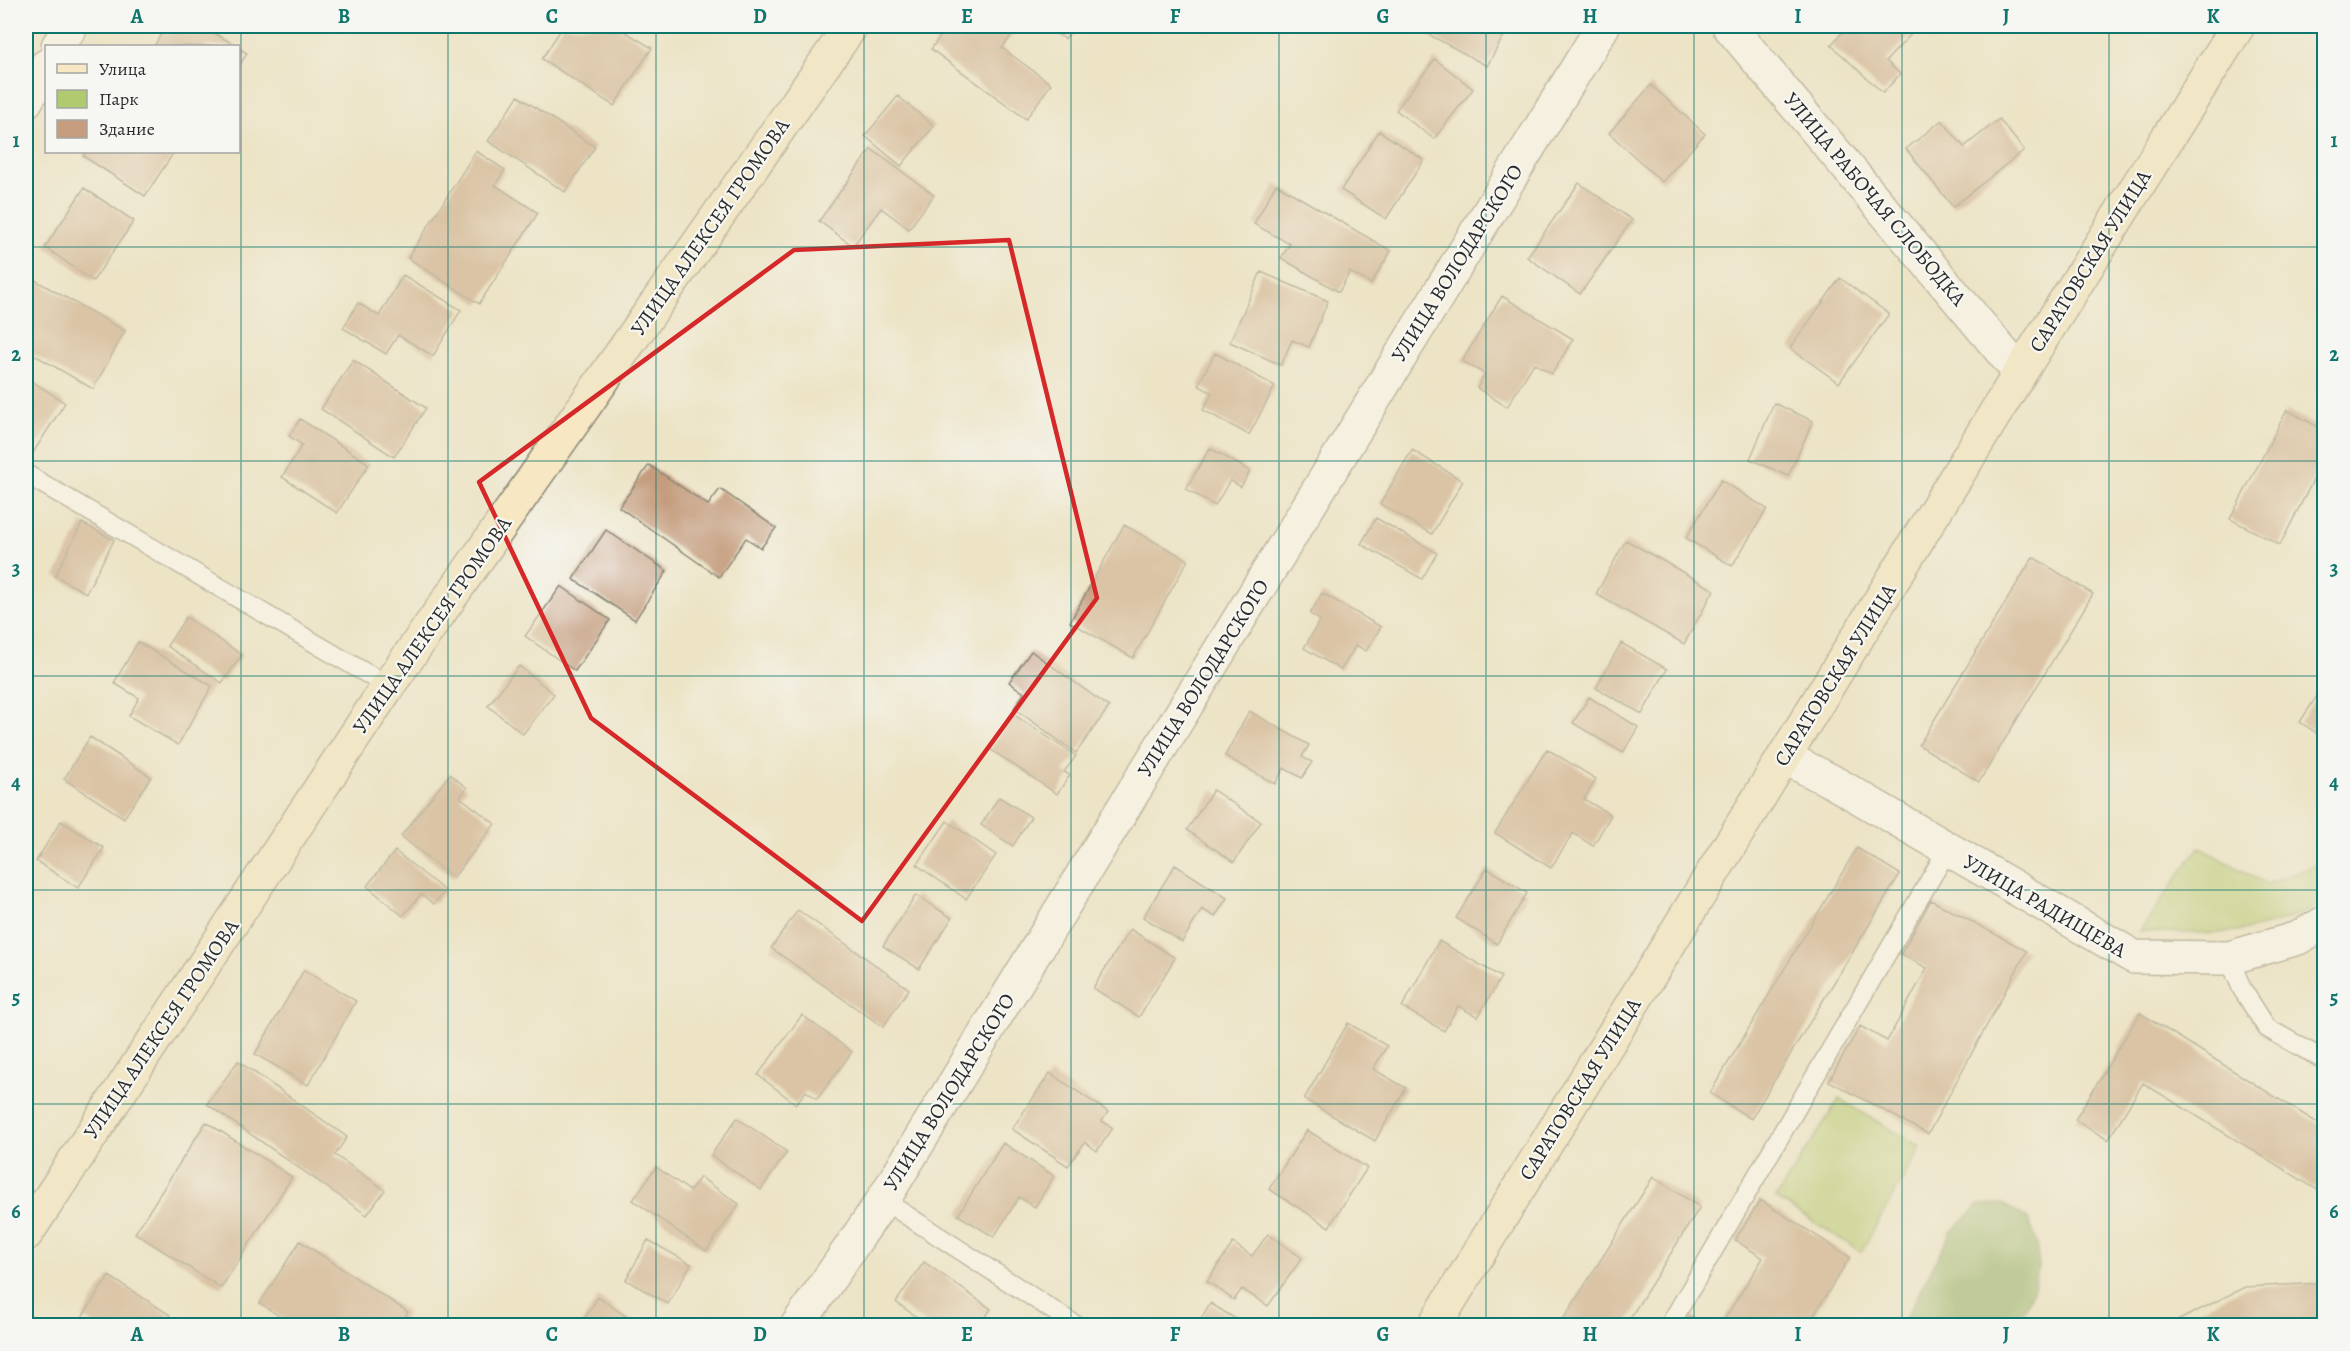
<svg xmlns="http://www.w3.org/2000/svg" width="2350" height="1351" viewBox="0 0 2350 1351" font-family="Alegreya,serif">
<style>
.green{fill:#b2ca6f;stroke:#6e7a4d;stroke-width:1.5}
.forest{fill:#8dae62;stroke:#5c6c46;stroke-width:1.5}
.building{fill:#c59d7e}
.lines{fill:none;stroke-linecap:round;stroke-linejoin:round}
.lane-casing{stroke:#8c8878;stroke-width:21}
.street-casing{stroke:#8c8878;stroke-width:36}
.secondary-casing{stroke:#8c8878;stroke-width:36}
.lane{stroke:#fff;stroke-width:18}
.street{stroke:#fff;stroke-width:33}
.secondary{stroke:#f7e8c3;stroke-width:33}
.marked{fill:none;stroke:#d62828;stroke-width:4.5;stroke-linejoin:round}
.grid{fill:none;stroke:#0f766e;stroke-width:1.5;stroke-opacity:0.55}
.labels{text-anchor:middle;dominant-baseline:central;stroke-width:4.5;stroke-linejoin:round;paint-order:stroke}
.street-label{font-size:21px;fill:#2b2b2b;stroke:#f6f6f2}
.neatline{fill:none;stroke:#0f766e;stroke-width:2}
.grid-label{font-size:20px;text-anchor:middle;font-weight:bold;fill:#0f766e}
</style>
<rect width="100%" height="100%" fill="#f6f6f2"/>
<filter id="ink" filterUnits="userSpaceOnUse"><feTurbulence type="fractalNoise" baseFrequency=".0167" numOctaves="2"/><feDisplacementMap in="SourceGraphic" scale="12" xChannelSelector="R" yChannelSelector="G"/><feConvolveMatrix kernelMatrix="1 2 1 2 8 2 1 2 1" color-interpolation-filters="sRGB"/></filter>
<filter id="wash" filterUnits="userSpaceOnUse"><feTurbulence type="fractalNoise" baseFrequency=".008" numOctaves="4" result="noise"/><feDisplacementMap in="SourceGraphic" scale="24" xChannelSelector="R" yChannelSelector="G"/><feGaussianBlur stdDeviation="1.35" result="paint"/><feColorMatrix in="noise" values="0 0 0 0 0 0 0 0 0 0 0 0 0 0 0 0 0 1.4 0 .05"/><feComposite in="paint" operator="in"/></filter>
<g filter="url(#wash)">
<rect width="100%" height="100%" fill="#ede4c6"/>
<path class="green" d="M2199 847 2267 884 2324 862V903C2295 918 2263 928 2230 932 2201 935 2170 932 2140 931Z
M1839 1099 1921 1147 1861 1252 1776 1198Z"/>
<path class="forest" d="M2002 1204 2028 1218C2031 1228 2038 1240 2038 1250 2040 1278 2031 1304 2013 1325H1902L1951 1232 1979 1205Z"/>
<g id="blocks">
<path class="building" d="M166 26H201L237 46H154Z
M563 26H616L652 48 614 106 542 59Z
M948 26 1018 27 1002 48 1051 84 1026 119 931 49Z
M1047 26H1075L1065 39Z
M1433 26H1509L1487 66 1428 34Z
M1848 26H1908L1914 31 1886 61 1900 74 1883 93 1831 45Z
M238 48 247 53 238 68Z
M1435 59 1473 89 1434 139 1396 110Z
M1651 85 1705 134 1662 182 1609 133Z
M518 96 595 147 565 192 488 141Z
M898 96 934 126 901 166 865 136Z
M1999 119 2024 150 1953 207 1906 149 1942 120 1964 147Z
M1379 131 1424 160 1386 219 1341 190Z
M871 149 934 195 909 229 881 208 853 246 819 221Z
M476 151 505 170 495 185 538 213 479 304 408 258Z
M86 152H174L145 196 83 156Z
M1579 183 1632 220 1580 294 1527 257Z
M1276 184 1391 251 1371 284 1350 272 1339 292 1281 258 1290 244 1254 224Z
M84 188 134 221 93 281 45 247Z
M1261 272 1328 301 1309 347 1292 340 1281 365 1230 342Z
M26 275 125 331 93 389 26 350Z
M403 275 461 310 433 356 398 335 386 354 343 328 358 303 379 316Z
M1840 278 1889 314 1839 383 1790 348Z
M1502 296 1573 339 1552 374 1534 363 1507 407 1477 388 1485 374 1462 361Z
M1215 353 1275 386 1249 435 1203 410 1212 393 1198 385Z
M353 360 426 408 394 457 321 409Z
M26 377 65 403 29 459 26 457Z
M1774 403 1813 421 1788 476 1750 459Z
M2287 410 2324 430V459L2280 545 2230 519Z
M300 419 369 464 337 513 282 477 302 445 289 436Z
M1210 448 1250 471 1241 487 1230 480 1215 506 1186 489Z
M1412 450 1463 481 1432 534 1380 504Z
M649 465 708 505 720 489 776 528 761 548 746 538 719 577 619 507Z
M1721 480 1767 509 1732 566 1686 538Z
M1376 518 1437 553 1422 579 1361 544Z
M82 523 114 540 86 593 55 576Z
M1124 525 1188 560 1133 658 1070 622Z
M606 530 667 571 635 620 573 579Z
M1626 540 1714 590 1684 644 1596 594Z
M2033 557 2093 594 1979 782 1919 745Z
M561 586 610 620 575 671 525 636Z
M1322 593 1381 627 1366 651 1356 645 1341 670 1304 648 1320 620 1310 614Z
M186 617 242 655 222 683 167 646Z
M138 642 212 686 178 745 129 716 139 698 114 683Z
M1621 643 1667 669 1642 714 1596 688Z
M1031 651 1109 707 1076 753 1014 708 1024 693 1009 682Z
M519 666 554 694 523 734 488 706Z
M2324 685V738L2300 722Z
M1589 697 1638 727 1623 753 1573 723Z
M1249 711 1309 745 1302 757 1312 762 1302 778 1284 768 1275 784 1225 756Z
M1013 714 1076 756 1064 772 1070 775 1057 794 990 749Z
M90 737 151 777 124 818 64 779Z
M1547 749 1596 779 1584 799 1611 815 1593 846 1573 833 1551 868 1495 833Z
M450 774 467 788 460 797 495 824 453 878 401 836Z
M1213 790 1261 822 1234 862 1187 830Z
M999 797 1031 817 1013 846 981 825Z
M61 821 104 848 78 888 36 861Z
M947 821 996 855 966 899 917 865Z
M1857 848 1900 874 1751 1119 1710 1093Z
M395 851 445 891 434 904 421 894 403 916 367 886Z
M1175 865 1227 898 1215 917 1202 909 1182 942 1143 917Z
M1487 868 1527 893 1497 944 1456 918Z
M916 895 952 918 919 969 883 946Z
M1931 900 2027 951 1928 1134 1829 1081 1860 1026 1887 1041 1927 968 1901 954Z
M798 910 909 989 883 1027 771 948Z
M1130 929 1175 958 1139 1017 1093 988Z
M1439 941 1501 977 1478 1017 1458 1006 1444 1031 1402 1007Z
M304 970 356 1001 308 1085 255 1054Z
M2140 1013 2324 1127V1194L2143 1083 2108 1140 2075 1120Z
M802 1015 852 1052 817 1099 806 1091 796 1104 758 1075Z
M1348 1023 1387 1046 1373 1069 1406 1088 1375 1141 1304 1099Z
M238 1061 347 1137 335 1155 385 1190 367 1215 207 1104Z
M1050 1073 1108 1112 1102 1121 1113 1128 1097 1151 1085 1142 1068 1166 1012 1129Z
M737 1118 787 1152 761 1190 711 1155Z
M206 1122 292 1177 221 1288 135 1233Z
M1307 1130 1367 1168 1329 1227 1269 1189Z
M1003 1143 1054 1176 1035 1207 1019 1197 994 1237 958 1215Z
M656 1167 690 1191 700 1177 739 1204 706 1251 633 1200Z
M1653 1177 1700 1207 1625 1326H1559Z
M1760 1200 1850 1257 1807 1326H1720L1763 1258 1735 1240Z
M1268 1234 1302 1258 1268 1306 1242 1289 1234 1300 1207 1281 1233 1243 1252 1256Z
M648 1240 691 1264 668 1304 626 1280Z
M300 1241 408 1312 399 1326H294L260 1303Z
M924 1262 991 1309 979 1326H929L896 1302Z
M109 1276 170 1315 163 1326H96L82 1317Z
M2324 1283V1326H2167L2245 1287Z
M598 1297 640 1326H582L581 1324Z
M1210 1303 1247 1326H1197Z
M1690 1316 1705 1326H1684Z"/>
</g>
</g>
<g filter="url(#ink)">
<use href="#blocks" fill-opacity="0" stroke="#8c8878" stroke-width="1.5"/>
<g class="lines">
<defs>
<path id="lane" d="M26 474 388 686
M2229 958 2242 989 2267 1028 2324 1060
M883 1200 1077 1326
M1669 1326 1948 849"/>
<path id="street" d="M1729 26 2020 373
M58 46 71 26
M26 101 46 66
M1784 757 1833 782 2134 957 2229 958 2298 938 2324 923
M797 1326 883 1200 1603 26"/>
<path id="secondary" d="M26 1234 388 686 851 26
M1434 1326 2020 373 2238 26"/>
</defs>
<use href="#lane" class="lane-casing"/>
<use href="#street" class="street-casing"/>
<use href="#secondary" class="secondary-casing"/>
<use href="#lane" class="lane"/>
<use href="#street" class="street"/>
<use href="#secondary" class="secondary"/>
</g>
</g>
<path d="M0 0H2350V1351H0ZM1009 240 1097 598 862 921 591 718 479 482 794 250Z" fill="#ede4c6" fill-opacity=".55" fill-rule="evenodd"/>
<path class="marked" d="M1009 240 1097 598 862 921 591 718 479 482 794 250Z"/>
<path class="grid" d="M241 26V1326M448 26V1326M656 26V1326M864 26V1326M1071 26V1326M1279 26V1326M1486 26V1326M1694 26V1326M1902 26V1326M2109 26V1326M26 247H2324M26 461H2324M26 676H2324M26 890H2324M26 1104H2324"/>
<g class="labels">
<g class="street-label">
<text transform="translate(1875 199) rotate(50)">УЛИЦА РАБОЧАЯ СЛОБОДКА</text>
<text transform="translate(710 227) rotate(-55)">УЛИЦА АЛЕКСЕЯ ГРОМОВА</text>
<text transform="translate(2090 261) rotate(-58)">САРАТОВСКАЯ УЛИЦА</text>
<text transform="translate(1457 263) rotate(-58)">УЛИЦА ВОЛОДАРСКОГО</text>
<text transform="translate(432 625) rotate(-55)">УЛИЦА АЛЕКСЕЯ ГРОМОВА</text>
<text transform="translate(1835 675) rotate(-58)">САРАТОВСКАЯ УЛИЦА</text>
<text transform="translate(1203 678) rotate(-58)">УЛИЦА ВОЛОДАРСКОГО</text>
<text transform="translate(2045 906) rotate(30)">УЛИЦА РАДИЩЕВА</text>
<text transform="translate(161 1029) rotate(-56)">УЛИЦА АЛЕКСЕЯ ГРОМОВА</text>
<text transform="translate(1580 1089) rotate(-58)">САРАТОВСКАЯ УЛИЦА</text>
<text transform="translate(949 1092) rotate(-58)">УЛИЦА ВОЛОДАРСКОГО</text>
</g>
</g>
<rect width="2350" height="1351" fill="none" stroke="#f6f6f2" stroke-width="66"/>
<rect x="45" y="45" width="195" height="108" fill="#f6f6f2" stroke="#a5a5a2" stroke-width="1.5"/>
<rect x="57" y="64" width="30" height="9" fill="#f7e8c3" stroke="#a5a5a2" stroke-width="1.5"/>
<text x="99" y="75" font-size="18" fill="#2b2b2b">Улица</text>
<rect x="57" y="90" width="30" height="18" fill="#b2ca6f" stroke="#a5a5a2" stroke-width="1.5"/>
<text x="99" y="105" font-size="18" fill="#2b2b2b">Парк</text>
<rect x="57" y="120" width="30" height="18" fill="#c59d7e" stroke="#a5a5a2" stroke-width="1.5"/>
<text x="99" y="135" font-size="18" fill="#2b2b2b">Здание</text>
<rect x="33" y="33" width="2284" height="1285" class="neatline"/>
<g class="grid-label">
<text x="137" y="23">A</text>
<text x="344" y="23">B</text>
<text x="552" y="23">C</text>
<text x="760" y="23">D</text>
<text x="967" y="23">E</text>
<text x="1175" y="23">F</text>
<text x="1383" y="23">G</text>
<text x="1590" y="23">H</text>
<text x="1798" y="23">I</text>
<text x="2006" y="23">J</text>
<text x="2213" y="23">K</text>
<text x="16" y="147">1</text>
<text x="2334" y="147">1</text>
<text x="16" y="361">2</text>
<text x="2334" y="361">2</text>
<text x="16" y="575">3</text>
<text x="2334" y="575">3</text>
<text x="16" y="789">4</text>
<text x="2334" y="789">4</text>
<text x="16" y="1004">5</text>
<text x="2334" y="1004">5</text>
<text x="16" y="1218">6</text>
<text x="2334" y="1218">6</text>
<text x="137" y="1341">A</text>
<text x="344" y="1341">B</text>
<text x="552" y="1341">C</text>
<text x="760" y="1341">D</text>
<text x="967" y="1341">E</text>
<text x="1175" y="1341">F</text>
<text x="1383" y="1341">G</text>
<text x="1590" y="1341">H</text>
<text x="1798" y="1341">I</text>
<text x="2006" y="1341">J</text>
<text x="2213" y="1341">K</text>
</g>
</svg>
